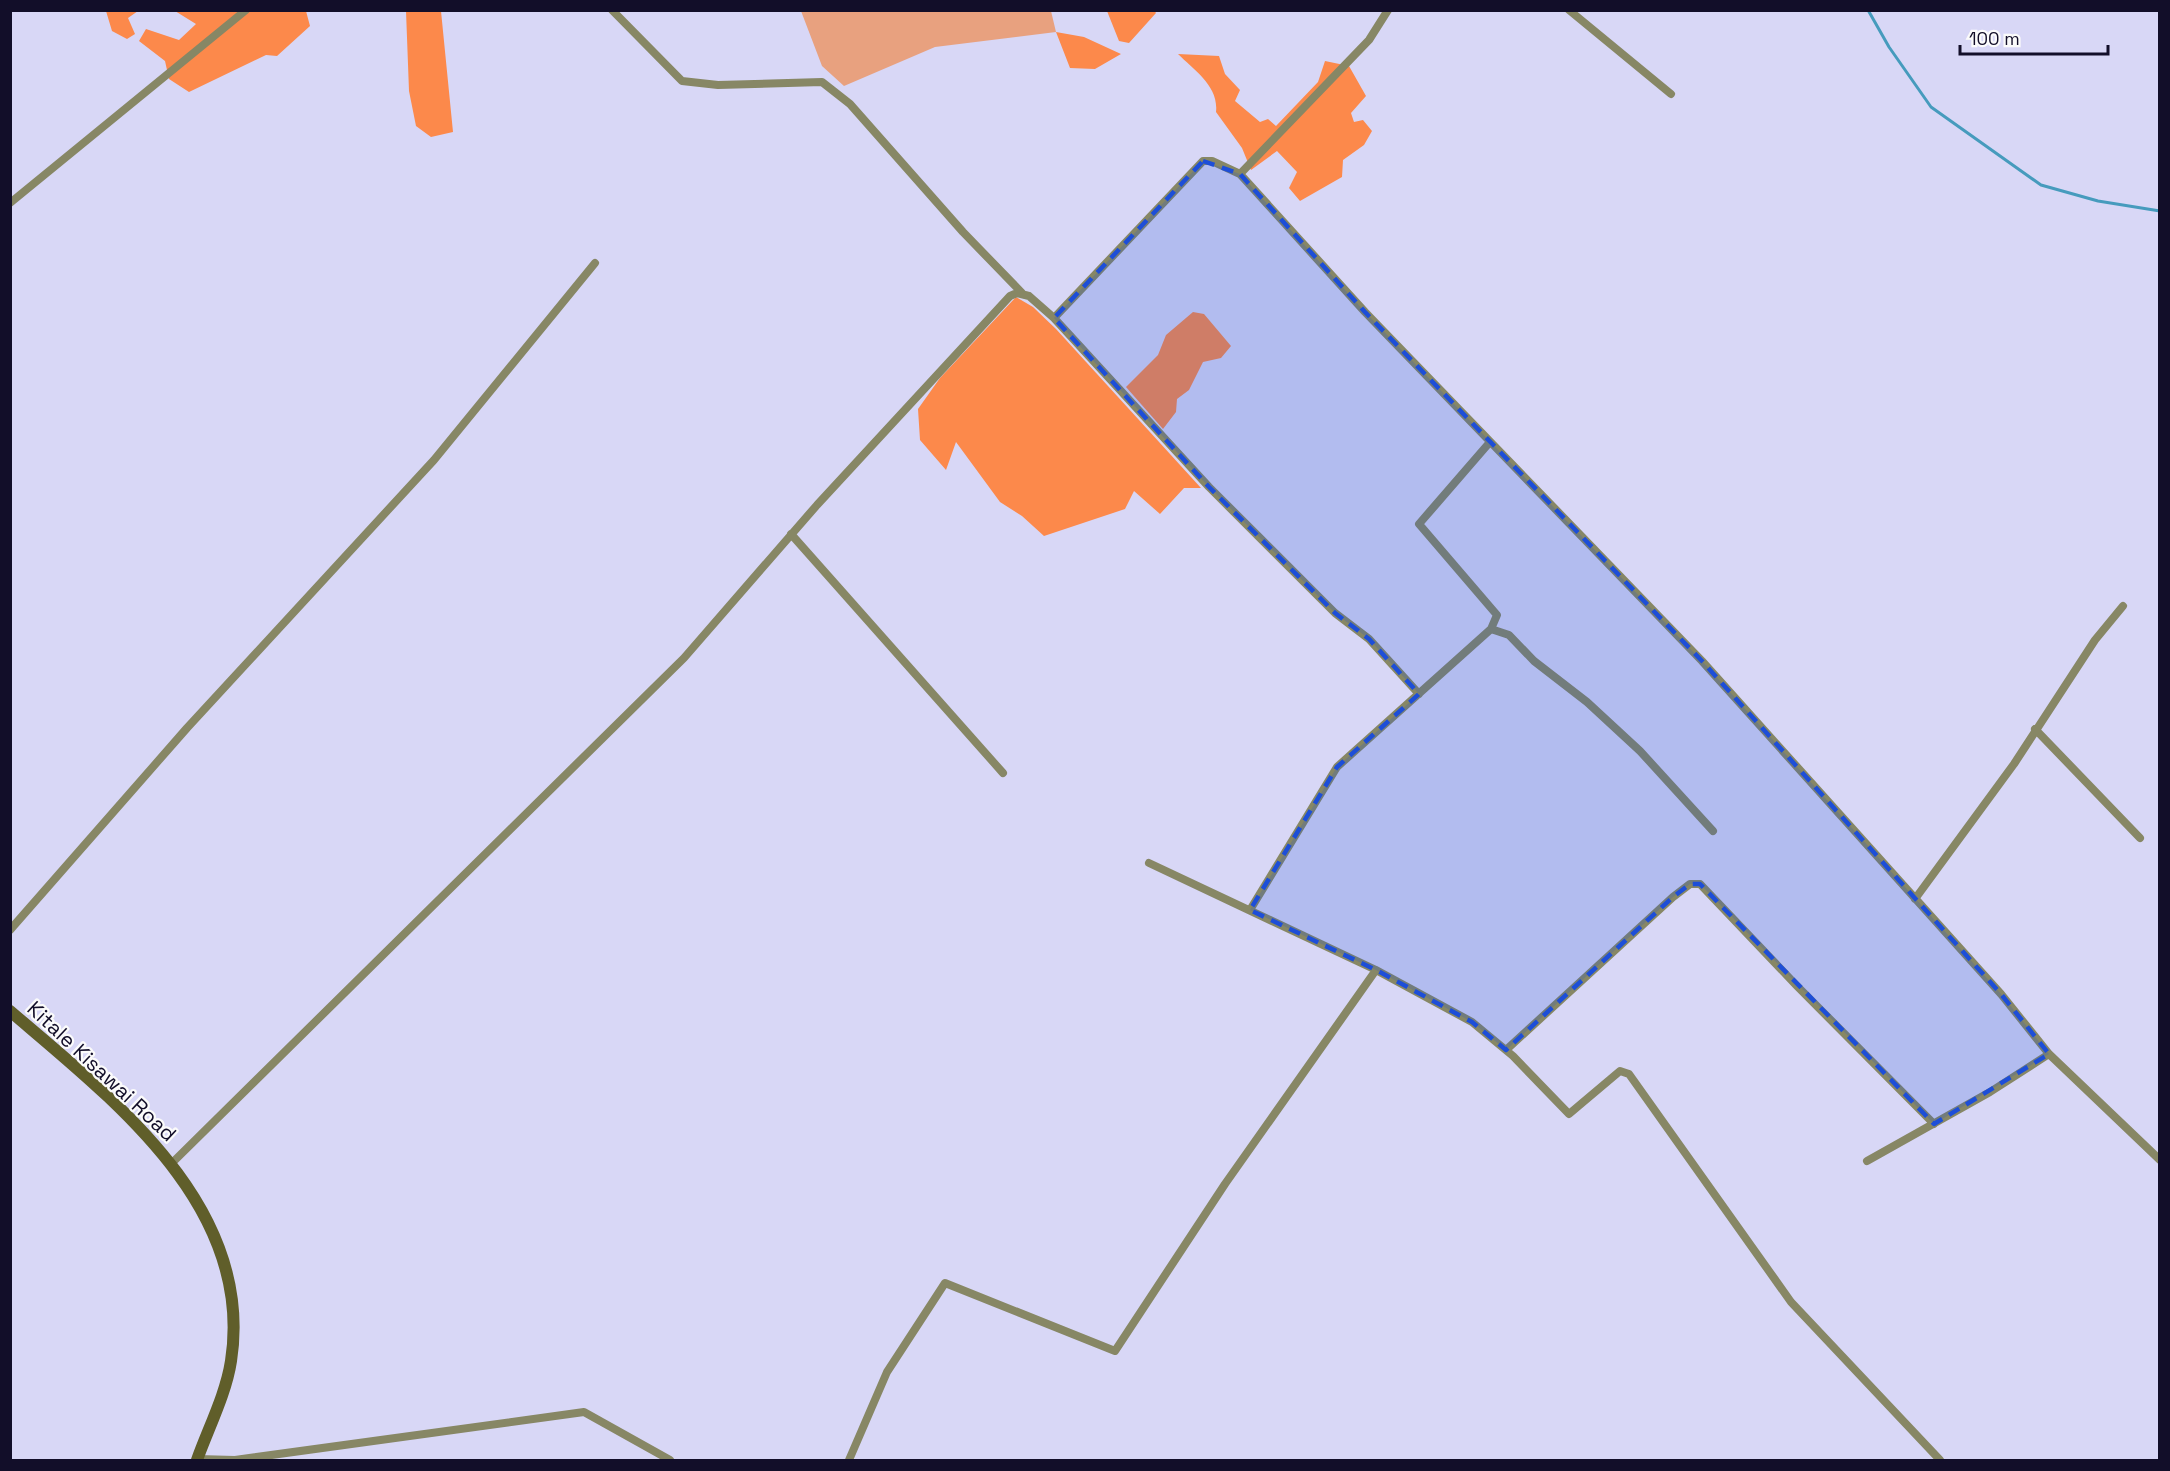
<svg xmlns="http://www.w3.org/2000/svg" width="2170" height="1471" viewBox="0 0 2170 1471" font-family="'Space Grotesk',sans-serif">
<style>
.green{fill:#e8a17f}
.forest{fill:#fc894b}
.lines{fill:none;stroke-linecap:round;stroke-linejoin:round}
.stream{stroke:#469bbd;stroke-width:3}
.street{stroke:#878765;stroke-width:8}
.secondary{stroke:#605e2a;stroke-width:12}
.marked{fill:#1d4ed8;fill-opacity:0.2;stroke:#1d4ed8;stroke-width:4.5;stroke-dasharray:12 8;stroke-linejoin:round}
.labels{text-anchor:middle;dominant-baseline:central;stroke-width:4.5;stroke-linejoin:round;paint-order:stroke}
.street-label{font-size:21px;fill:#120e29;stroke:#fbfbfb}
</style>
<rect width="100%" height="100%" fill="#d8d7f6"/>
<path class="green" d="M801 11H1051L1056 32 935 47 844 86 822 66Z"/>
<path class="forest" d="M1154 10 1156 13 1129 43 1119 41 1107 11Z
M106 11H138L128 18 135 34 127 39 112 31Z
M175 11H306L310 26 277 56 266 55 189 92 169 79 165 61 139 41 146 29 179 40 196 24Z
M406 11H441L453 132 431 137 416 126 409 91Z
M1056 32 1084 37 1121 54 1095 69 1070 68Z
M1178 54 1219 56 1225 74 1240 90 1235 101 1260 122 1268 119 1276 126 1318 82 1325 61 1349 66 1366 96 1351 113 1354 122 1363 120 1372 131 1364 145 1343 160 1342 177 1300 201 1289 188 1297 172 1277 151 1251 170 1242 148 1216 112C1219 86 1194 70 1178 54Z
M1016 297 1033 307 1056 329 1201 488H1184L1160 514 1134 491 1125 509 1044 536 1022 516 1000 502 956 442 946 470 920 440 918 409 940 378Z
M1193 312 1204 314 1231 346 1221 358 1203 362 1189 390 1177 399 1176 412 1163 429 1126 387 1158 355 1166 335Z"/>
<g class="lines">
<path class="stream" d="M1868 10 1889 47 1931 107 2041 185 2098 201 2160 211"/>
<path class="street" d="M612 10 682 81 718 85 822 82 850 104 963 232 1022 293
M1388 10 1369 40 1240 174 1365 312 1702 661 2001 994 2049 1054 2160 1160
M1569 10 1671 94
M10 203 246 10
M1054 318 1203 161H1212L1240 174
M791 534 1003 773
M1491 629 1509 635 1534 661 1587 702 1640 751 1713 831
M2035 729 2140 838
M1149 863 1376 970 1472 1022 1513 1056 1569 1114 1620 1071 1629 1074 1791 1302 1940 1460
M1915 899 2014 764 2095 640 2123 606
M1250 910 1337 767 1491 629 1497 615 1419 524 1490 442
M10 930 187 728 434 460 595 263
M1506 1050 1673 897 1690 884H1700L1796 985 1934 1124
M1867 1161 1990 1092 2049 1054
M172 1163 684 658 817 505 1010 296 1017 293 1029 296 1054 318 1209 487 1335 613 1369 639 1419 694
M197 1459 235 1460 584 1412 670 1460
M849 1460 887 1372 945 1283 1115 1351 1225 1184 1376 970"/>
<path class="secondary" d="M10 1011C114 1100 255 1207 231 1361 226 1394 208 1429 197 1460"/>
</g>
<path class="marked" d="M1203 161 1240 174 1365 312 1702 661 2001 994 2049 1054 1934 1124 1700 884H1690L1673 897 1506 1050 1472 1022 1376 970 1250 910 1337 767 1419 694 1369 639 1335 613 1209 487 1054 318Z"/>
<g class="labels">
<g class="street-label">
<text transform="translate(102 1071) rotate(43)">Kitale Kisawai Road</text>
</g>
</g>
<rect width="2170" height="1471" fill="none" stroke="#120e29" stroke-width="24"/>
<path d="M1960 45v9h148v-9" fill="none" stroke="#120e29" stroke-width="3"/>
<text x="1969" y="45" font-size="18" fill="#120e29" stroke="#fbfbfb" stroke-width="4.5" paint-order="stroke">100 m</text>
</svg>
